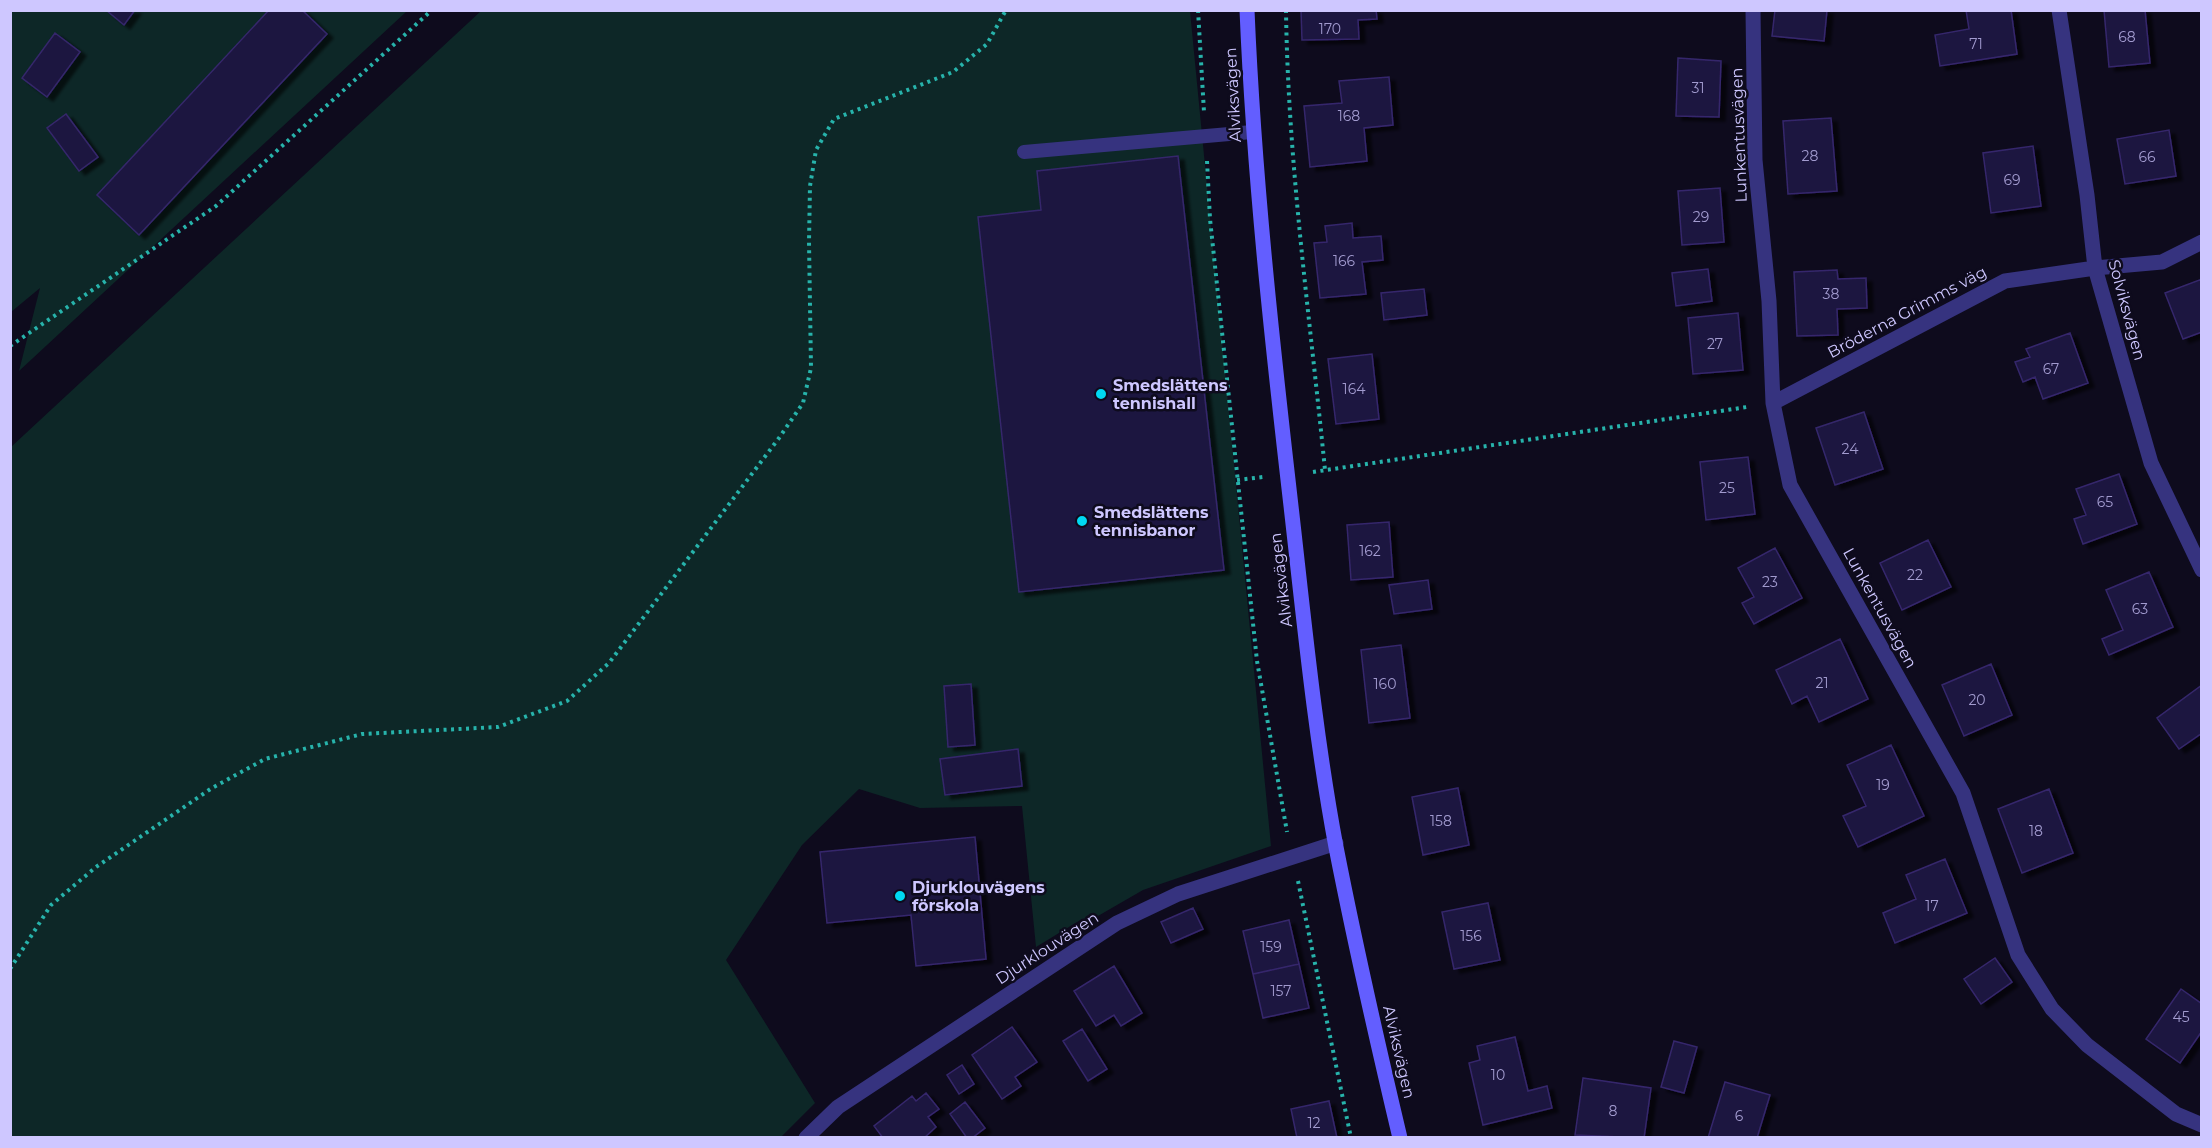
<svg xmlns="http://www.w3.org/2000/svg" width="2212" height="1148" viewBox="0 0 2212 1148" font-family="Montserrat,sans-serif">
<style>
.green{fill:#0d2727}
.building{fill:#1e163f;stroke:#35276c;stroke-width:1.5;filter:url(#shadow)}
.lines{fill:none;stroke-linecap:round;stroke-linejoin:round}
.path{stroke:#27b3ab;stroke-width:4;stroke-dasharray:3 4.5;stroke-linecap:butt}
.lane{stroke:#36337f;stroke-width:14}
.street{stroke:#36337f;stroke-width:15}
.secondary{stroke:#635eff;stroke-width:15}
.poi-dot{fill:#00d8f2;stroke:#0e0b1d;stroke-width:2}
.labels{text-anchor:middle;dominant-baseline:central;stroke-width:5;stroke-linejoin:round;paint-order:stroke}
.number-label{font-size:14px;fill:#a29bcf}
.street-label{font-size:16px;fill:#cec7ff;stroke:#0e0b1d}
.poi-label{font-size:16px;font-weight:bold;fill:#cec7ff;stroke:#0e0b1d;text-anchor:start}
</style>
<defs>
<filter id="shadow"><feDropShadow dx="6" dy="4" stdDeviation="1.5" flood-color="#0009"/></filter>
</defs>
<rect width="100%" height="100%" fill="#0e0b1d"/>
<path class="green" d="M10 11H407L19 371 40 288 11 312Z
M481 11H1190L1271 846 1143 890 1091 920 1082 919 1036 947 1022 806 920 808 859 789 802 845 726 960 815 1103 781 1137 11 1138V447Z"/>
<path class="building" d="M106 10H135L124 25Z
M269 10H302L327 34 139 235 97 195Z
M1301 10H1376L1377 19 1358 20 1359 39 1302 40Z
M1775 10H1827L1824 41 1772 36Z
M1966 10H2011L2017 54 1940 66 1935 35 1969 29Z
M2104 10H2145L2150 63 2109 67Z
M55 33 80 52 47 97 22 78Z
M1678 58 1721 61 1719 117 1676 116Z
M1389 77 1393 125 1364 128 1367 161 1310 167 1304 106 1342 103 1339 81Z
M66 114 98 157 79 171 47 128Z
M1831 118 1837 191 1788 194 1783 121Z
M2169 130 2176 176 2125 184 2117 139Z
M2033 146 2041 206 1991 213 1983 153Z
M1178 156 1224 570 1019 592 978 217 1041 210 1037 171Z
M1720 188 1724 242 1682 245 1678 191Z
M1352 223 1353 238 1381 236 1383 260 1362 262 1366 294 1320 298 1314 243 1327 242 1325 226Z
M1708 269 1712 301 1676 306 1672 273Z
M1837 270 1838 279 1866 278 1867 308 1837 309 1838 335 1797 336 1794 272Z
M2202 279V332L2183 339 2165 293Z
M1424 289 1427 315 1384 320 1381 293Z
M1738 313 1743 370 1693 374 1688 318Z
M2070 333 2088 383 2043 399 2035 377 2023 382 2015 362 2030 357 2026 349Z
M1372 354 1379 419 1336 424 1328 359Z
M1864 412 1883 469 1835 485 1816 428Z
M1748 457 1755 514 1706 520 1700 462Z
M2119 474 2137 524 2083 544 2074 519 2086 515 2076 489Z
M1389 522 1393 577 1351 580 1347 525Z
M1928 540 1951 587 1902 610 1880 563Z
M1775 548 1802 598 1754 624 1742 603 1754 597 1738 568Z
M2149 572 2173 627 2109 655 2102 639 2123 630 2106 590Z
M1428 580 1432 609 1394 614 1389 585Z
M1840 639 1868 699 1819 722 1807 696 1792 704 1776 670Z
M1401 645 1410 718 1369 723 1361 650Z
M1991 664 2012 715 1964 736 1942 685Z
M971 684 975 745 948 747 944 686Z
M2202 685V733L2179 749 2157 718Z
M1891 745 1924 816 1858 847 1843 816 1866 806 1847 765Z
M1018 749 1022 786 945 795 940 759Z
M1458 788 1469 845 1423 855 1412 797Z
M2049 789 2073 853 2022 873 1998 809Z
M975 837 986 959 916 966 911 915 827 923 820 852Z
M1945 859 1967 913 1895 943 1883 913 1916 899 1906 875Z
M1488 903 1500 960 1454 969 1442 912Z
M1193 908 1203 929 1171 943 1161 922Z
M1289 920 1299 964 1253 974 1243 931Z
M1995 958 2012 982 1981 1004 1964 979Z
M1299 964 1309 1008 1263 1018 1253 974Z
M1114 966 1142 1013 1121 1026 1114 1015 1096 1026 1074 991Z
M2181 989 2202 1004V1031L2180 1063 2146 1039Z
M1012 1027 1037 1062 1015 1077 1021 1086 1002 1099 972 1055Z
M1082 1029 1107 1069 1088 1081 1063 1041Z
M1515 1037 1528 1091 1547 1086 1552 1108 1483 1125 1469 1063 1480 1060 1477 1046Z
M1674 1041 1697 1047 1684 1093 1661 1087Z
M962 1065 974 1084 959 1094 947 1075Z
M1583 1078 1651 1088 1644 1138 1575 1135Z
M1725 1082 1770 1095 1757 1138H1708Z
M926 1093 939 1109 928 1117 936 1127 924 1138H883L874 1126 912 1096 916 1101Z
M1329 1101 1337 1138H1297L1291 1109Z
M965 1102 985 1128 972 1138H967L950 1114Z"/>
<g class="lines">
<path class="path" d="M1198 10 1204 112
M1286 10C1288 164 1310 318 1325 470
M1207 161 1210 219 1257 661 1287 832
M10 346 216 206 432 10
M1313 472 1747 407
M1237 480 1263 477
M1298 881 1351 1138
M10 969 51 905 96 867 212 788 265 759 362 734 498 727 567 701 609 663 779 438 803 403 811 368 809 242 810 186 816 150 834 119 953 72 987 44 1006 10"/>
<path class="lane" d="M1024 152 1252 132"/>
<path class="street" d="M1753 10 1755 160 1769 301 1773 403 1790 485 1963 793 2018 955 2052 1009 2087 1045 2176 1114 2202 1125
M2059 10 2087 195 2095 268 2151 463 2202 570
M1773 403 2005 281 2095 268 2162 262 2202 242
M806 1138 838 1107 1117 923 1178 894 1336 843"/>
<path class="secondary" d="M1247 10C1254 177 1272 341 1291 506 1304 620 1315 735 1336 847 1355 944 1377 1041 1400 1138"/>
</g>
<g class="poi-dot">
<circle cx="1101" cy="394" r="6"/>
<circle cx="1082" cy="521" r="6"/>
<circle cx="900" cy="896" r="6"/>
</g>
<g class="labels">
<g class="number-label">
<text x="1330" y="29">170</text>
<text x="2127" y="37">68</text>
<text x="1976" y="44">71</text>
<text x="1698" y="88">31</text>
<text x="1349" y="116">168</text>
<text x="1810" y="156">28</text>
<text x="2147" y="157">66</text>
<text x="2012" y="180">69</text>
<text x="1701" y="217">29</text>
<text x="1344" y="261">166</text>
<text x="1831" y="294">38</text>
<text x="1715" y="344">27</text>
<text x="2051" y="369">67</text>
<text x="1354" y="389">164</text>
<text x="1850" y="449">24</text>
<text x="1727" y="488">25</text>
<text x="2105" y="502">65</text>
<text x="1370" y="551">162</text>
<text x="1915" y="575">22</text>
<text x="1770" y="582">23</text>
<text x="2140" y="609">63</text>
<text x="1822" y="683">21</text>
<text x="1385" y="684">160</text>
<text x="1977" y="700">20</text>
<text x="1883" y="785">19</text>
<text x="1441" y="821">158</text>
<text x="2036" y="831">18</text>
<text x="1932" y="906">17</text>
<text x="1471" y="936">156</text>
<text x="1271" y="947">159</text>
<text x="1281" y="991">157</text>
<text x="2181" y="1017">45</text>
<text x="1498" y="1075">10</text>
<text x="1613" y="1111">8</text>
<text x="1739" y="1116">6</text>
<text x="1314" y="1123">12</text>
</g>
<g class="street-label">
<text transform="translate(1233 95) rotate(-93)">Alviksvägen</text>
<text transform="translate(1739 135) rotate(-92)">Lunkentusvägen</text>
<text transform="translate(2127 310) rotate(75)">Solviksvägen</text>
<text transform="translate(1907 312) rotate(-28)">Bröderna Grimms väg</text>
<text transform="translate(1281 580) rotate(-97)">Alviksvägen</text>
<text transform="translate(1880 608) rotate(61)">Lunkentusvägen</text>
<text transform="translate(1047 948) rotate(-33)">Djurklouvägen</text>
<text transform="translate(1399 1052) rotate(77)">Alviksvägen</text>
</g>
<g class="poi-label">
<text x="1113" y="385">Smedslättens<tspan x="1113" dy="18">tennishall</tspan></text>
<text x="1094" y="512">Smedslättens<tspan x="1094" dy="18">tennisbanor</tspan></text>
<text x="912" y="887">Djurklouvägens<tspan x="912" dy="18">förskola</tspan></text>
</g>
</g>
<rect width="2212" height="1148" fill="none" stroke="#cec7ff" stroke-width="24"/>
</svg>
